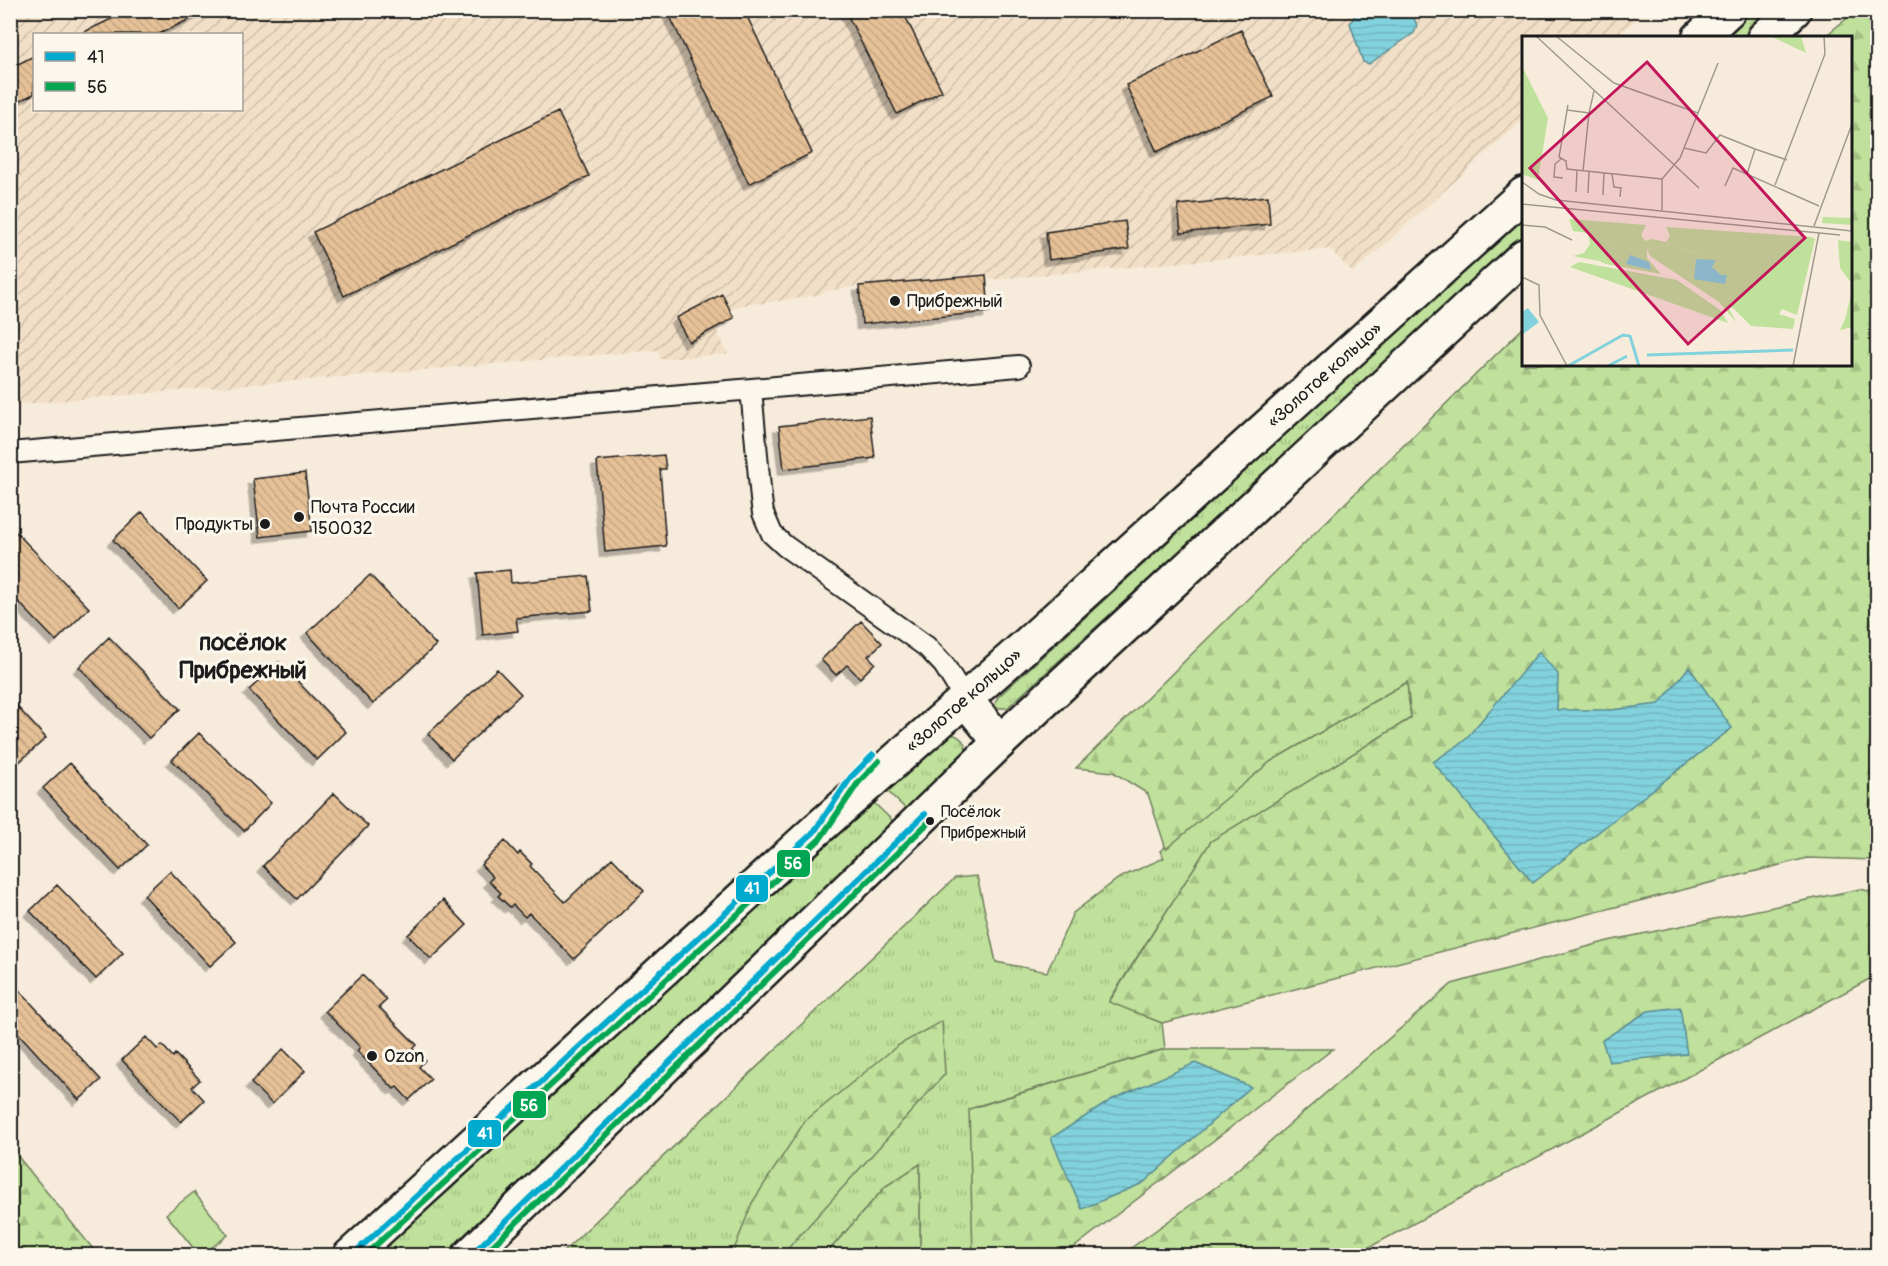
<svg xmlns="http://www.w3.org/2000/svg" width="1888" height="1266" viewBox="0 0 1888 1266" font-family="Pangolin,sans-serif">
<style>
.industrial{fill:url(#industrial-furrows);fill-rule:evenodd}
.grass{fill:url(#grass-tufts);stroke:#6e7e5c;stroke-width:1.5}
.forest{fill:url(#forest-firs);stroke:#6e7e5c;stroke-width:1.5}
.pitch{fill:#bfe19b;stroke:#6e7e5c;stroke-width:1.5}
.water{fill:url(#water-rules);stroke:#598990;stroke-width:1.5}
.building{fill:url(#building-back-hatch);stroke:#1c1c1c;stroke-width:1.5;filter:url(#shadow)}
.lines{fill:none;stroke-linecap:round;stroke-linejoin:round}
.street-casing{stroke:#1c1c1c;stroke-width:24}
.highway-casing{stroke:#1c1c1c;stroke-width:38}
.street{stroke:#fbf7ec;stroke-width:20}
.highway{stroke:#fbf7ec;stroke-width:33}
.bus-1-casing{stroke:#fbf7ec;stroke-width:10}
.bus-2-casing{stroke:#fbf7ec;stroke-width:10}
.bus-1{stroke:#00a9ce;stroke-width:6}
.bus-2{stroke:#00a651;stroke-width:6}
.poi-dot{fill:#1c1c1c;stroke:#fbf7ec;stroke-width:2}
.labels{text-anchor:middle;dominant-baseline:central;stroke-width:6;stroke-linejoin:round;paint-order:stroke}
.bus-label{font-size:16px;fill:#1c1c1c;stroke:#fbf7ec;text-anchor:start}
.poi-label{font-size:18px;fill:#1c1c1c;stroke:#fbf7ec;text-anchor:start}
.street-label{font-size:18px;fill:#1c1c1c;stroke:#fbf7ec}
.district-label{font-size:24px;font-weight:bold;fill:#1c1c1c;stroke:#fbf7ec}
.inset-river{fill:none;stroke:#82d2dd;stroke-width:3}
.inset-road{fill:none;stroke:#9f998f;stroke-width:1.5}
.view{fill:#c2185b;fill-opacity:0.15;stroke:#c2185b;stroke-width:3}
.inset-edge{fill:none;stroke:#1c1c1c;stroke-width:3}
.line-badge{stroke:#fbf7ec;stroke-width:2}
.badge-label{font-size:16px;text-anchor:middle;font-weight:bold;fill:#fff}
</style>
<defs>
<pattern id="industrial-furrows" width="10" height="10" patternUnits="userSpaceOnUse" patternTransform="scale(1.5)"><rect width="10" height="10" fill="#f2dfc7"/><path d="M-1 1l2-2M0 10L10 0M9 11l2-2" fill="none" stroke="#cfbfaa"/></pattern>
<pattern id="grass-tufts" width="24" height="20" patternUnits="userSpaceOnUse" patternTransform="scale(1.5)"><rect width="24" height="20" fill="#bfe19b"/><path d="M3 7l-1-3M5 7V3M7 7l1-3M15 17l-1-3M17 17v-4M19 17l1-3" fill="none" stroke="#a4c085"/></pattern>
<pattern id="forest-firs" width="22" height="20" patternUnits="userSpaceOnUse" patternTransform="scale(1.5)"><rect width="22" height="20" fill="#bfe19b"/><path d="M5 1l3.5 6h-7zM16 11l3.5 6h-7z" fill="#a4c085"/></pattern>
<pattern id="water-rules" width="6" height="5" patternUnits="userSpaceOnUse" patternTransform="scale(1.5)"><rect width="6" height="5" fill="#82d2dd"/><path d="M0 2.5h6" fill="none" stroke="#70b4bd"/></pattern>
<pattern id="building-back-hatch" width="6" height="6" patternUnits="userSpaceOnUse" patternTransform="scale(1.5)"><rect width="6" height="6" fill="#e6c197"/><path d="M-1 5l2 2M0 0l6 6M5-1l2 2" fill="none" stroke="#c5a582"/></pattern>
<filter id="shadow"><feDropShadow dx="-5.5" dy="5.5" stdDeviation="0" flood-color="#0004"/></filter>
</defs>
<rect width="100%" height="100%" fill="#f7ecdb"/>
<filter id="ink" filterUnits="userSpaceOnUse"><feTurbulence type="fractalNoise" baseFrequency=".0167" numOctaves="2"/><feDisplacementMap in="SourceGraphic" scale="12" xChannelSelector="R" yChannelSelector="G"/><feConvolveMatrix kernelMatrix="1 2 1 2 8 2 1 2 1" color-interpolation-filters="sRGB"/></filter>
<g filter="url(#ink)">
<path class="industrial" d="M11 11H1646L1616 37 1524 38 1523 120 1353 273 1330 249 986 280 985 275 859 286 826 291 819 295 757 304 753 302 730 310 734 318 716 329 728 354 660 359 658 350 11 405ZM34 34H242V110H34Z"/>
<path class="grass" d="M1750 11H1775L1745 37 1721 38Z
M1523 217V239L1007 708H996L995 703 998 697Z
M1407 682 1411 718 1211 842 1109 1001 1162 1023 1165 1049 977 1106 975 1255H920V1165L886 1186 825 1255 559 1256 955 878 977 876 996 962 1047 972 1073 913 1119 878 1164 858 1160 851 1271 761Z
M945 733C956 734 965 739 966 750L907 810 886 790Z
M874 803 893 821 475 1229 445 1255 377 1256 442 1190Z"/>
<path class="forest" d="M1856 11H1877V860L1807 858 1162 1023 1109 1002 1211 841 1411 718 1407 682 1271 761 1166 849 1148 794 1113 772 1076 768 1523 328 1524 364H1850V38L1824 37Z
M1860 889 1877 893V975L1355 1255 1120 1256 1224 1181 1452 984 1608 941Z
M942 1021 945 1074 782 1255H732L752 1203 805 1121 897 1046Z
M1165 1049H1333L1064 1255H973L969 1109Z
M11 1148 98 1255H11Z
M920 1164V1255H825L886 1186Z"/>
<path class="pitch" d="M194 1192 228 1235 202 1255H199L166 1214Z"/>
<path class="water" d="M1411 10 1417 26 1414 33 1369 64 1363 62 1350 23 1355 15 1365 11Z
M1539 652 1558 674 1557 710H1611L1659 704 1689 667 1732 728 1533 883 1433 762 1464 741Z
M1680 1007 1687 1054 1609 1062 1602 1040 1648 1011Z
M1195 1063 1251 1087 1143 1183 1082 1209 1051 1138 1113 1099Z"/>
<path class="building" d="M130 10H209L159 34H80Z
M667 10H744L812 153 749 184Z
M845 10H902L942 91 897 114Z
M1241 30 1273 97 1157 152 1126 85Z
M34 56V94L10 105V68Z
M558 112 589 176 344 296 313 232Z
M1268 196 1270 224 1181 233 1178 205Z
M1125 221 1129 249 1049 260 1046 232Z
M986 275 989 312 862 324 859 286Z
M722 294 734 318 689 342 676 318Z
M870 416 875 458 784 469 779 426Z
M664 455 666 469H660L666 546 605 552 597 461Z
M305 473 312 531 260 537 253 479Z
M142 512 207 581 178 608 113 540Z
M10 526 89 608 56 641 10 593Z
M510 570 511 583 588 576 592 611 516 618 518 631 483 635 477 573Z
M370 575 436 645 373 704 307 633Z
M861 621 882 643 868 656 875 663 860 678 847 665 836 675 821 660Z
M109 637 180 709 149 738 79 667Z
M279 662 346 732 317 760 249 690Z
M497 669 521 694 452 759 428 734Z
M10 699 46 738 10 770Z
M199 733 271 803 244 831 172 760Z
M70 763 147 845 120 870 43 788Z
M334 793 368 826 297 899 263 866Z
M505 841 518 855 520 852 532 864 530 866 565 902 612 858 644 891 574 959 529 913 525 917 513 905 510 907 498 896 501 893 489 881 493 877 481 865Z
M170 871 236 942 210 966 144 895Z
M57 885 123 953 96 979 30 911Z
M443 900 467 925 431 959 408 935Z
M362 975 387 1000 379 1007 417 1045 413 1049 425 1060 419 1067 431 1079 409 1100 397 1087 394 1089 357 1051 360 1047 325 1011Z
M10 980 101 1080 79 1100 10 1024Z
M146 1037 157 1049 162 1045 173 1057 175 1054 200 1080 192 1087 204 1100 181 1122 122 1060Z
M283 1049 305 1071 272 1104 251 1083Z"/>
<g class="lines">
<defs>
<path id="street" d="M751 389 761 499 763 513 772 534 785 546 927 647 944 665 965 699
M10 453 1019 366"/>
<g id="highway">
<path d="M1699 38 1729 10"/>
<path d="M1764 38 1794 10"/>
<path d="M965 699 1000 742"/>
<path id="s1" d="M350 1256 814 832 1013 657 1524 194"/>
<path d="M469 1256 1000 742 1524 256"/>
</g>
</defs>
<use href="#street" class="street-casing"/>
<use href="#highway" class="highway-casing"/>
<use href="#street" class="street"/>
<use href="#highway" class="highway"/>
<defs>
<path id="bus-1" d="M351 1256 814 832 851 777 873 755
M470 1256 925 814"/>
<path id="bus-2" d="M364 1256 820 839 858 783 879 761
M482 1256 931 820"/>
</defs>
<use href="#bus-1" class="bus-1-casing"/>
<use href="#bus-2" class="bus-2-casing"/>
<use href="#bus-1" class="bus-1"/>
<use href="#bus-2" class="bus-2"/>
</g>
</g>
<g class="poi-dot">
<circle cx="895" cy="301" r="6"/>
<circle cx="299" cy="517" r="6"/>
<circle cx="265" cy="524" r="6"/>
<circle cx="930" cy="821" r="5"/>
<circle cx="372" cy="1056" r="6"/>
</g>
<g class="labels">
<g class="bus-label">
<text x="941" y="812">Посёлок<tspan x="941" dy="21">Прибрежный</tspan></text>
</g>
<g class="poi-label">
<text x="907" y="301">Прибрежный</text>
<text x="311" y="507">Почта России<tspan x="311" dy="21">150032</tspan></text>
<text x="253" y="524" text-anchor="end">Продукты</text>
<text x="384" y="1056">Ozon</text>
</g>
<g class="street-label">
<text stroke="none"><textPath href="#s1" startOffset="1314">«Золотое кольцо»</textPath></text>
<text stroke="none"><textPath href="#s1" startOffset="828">«Золотое кольцо»</textPath></text>
</g>
<g class="district-label">
<text x="243" y="642">посёлок<tspan x="243" dy="28">Прибрежный</tspan></text>
</g>
</g>
<g transform="translate(1522 36)">
<rect width="330" height="330" fill="#f7ecdb"/>
<path d="M47 183 124 189 119 199 123 205 130 203 180 214 177 218 148 209 125 213V222L104 210 84 228 77 225 94 209 68 208 66 197 51 195Z" fill="#bfe19b"/>
<path d="M248 0H279L284 17ZM0 30 26 82 16 144 0 138ZM301 181 330 182V189L300 187ZM144 191 290 201 293 203 275 279 260 273 257 278 273 283 271 293 229 290 210 271 207 273 215 287 197 266 128 220 125 213 149 209 176 218 179 215 144 206 148 200ZM89 195 109 199 105 204H71L67 201ZM316 204 330 206V248L318 232ZM68 208H89L94 209 77 225 51 220 62 217ZM103 209 125 222 139 238 84 228ZM57 226 155 244 198 274 206 287 48 231ZM330 255V291L318 294 323 283Z" fill="#bfe19b"/>
<path d="M108 219 127 226 129 234 104 228ZM174 223 194 224 190 231 199 239H205L203 248 172 243ZM6 272 17 286 0 299V276Z" fill="#82d2dd"/>
<path class="inset-river" d="M125 319 271 314M46 330 101 299 108 300 117 330M86 330 105 320"/>
<path class="inset-road" d="M14 0 177 152M34 0 92 47 176 77M46 69 37 121 44 125 45 133 140 143M45 74 67 77 61 135M67 77 72 55M162 112 184 117 198 99 233 113M39 123 33 128 32 141 41 142M90 138 92 151 99 152 98 161M225 138 233 113 265 124M0 146 17 158 34 164 330 195M253 149 303 18 302 0M203 150 211 132 297 170M54 156 55 135M66 157 67 136M81 159 82 137M0 168 318 199M140 174V143L158 122 196 27M0 189 23 191 50 204M292 190 330 88M0 241 17 249 18 279 45 330M271 330 297 197"/>
<path class="view" d="M125 26 283 202 166 308 8 132Z"/>
<rect width="330" height="330" class="inset-edge"/>
</g>
<g class="line-badge">
<rect x="776" y="849" width="35" height="29" rx="6" fill="#00a651"/>
<rect x="735" y="874" width="34" height="29" rx="6" fill="#00a9ce"/>
<rect x="512" y="1090" width="35" height="29" rx="6" fill="#00a651"/>
<rect x="467" y="1119" width="35" height="29" rx="6" fill="#00a9ce"/>
</g>
<g class="badge-label">
<text x="793" y="869">56</text>
<text x="752" y="894">41</text>
<text x="529" y="1111">56</text>
<text x="485" y="1139">41</text>
</g>
<rect width="1888" height="1266" fill="none" stroke="#fbf7ec" stroke-width="36"/>
<rect x="18" y="18" width="1852" height="1230" fill="none" stroke="#1c1c1c" stroke-width="2" filter="url(#ink)"/>
<rect x="33" y="33" width="210" height="78" fill="#fbf7ec" stroke="#a29f99" stroke-width="1.5"/>
<rect x="45" y="52" width="30" height="9" fill="#00a9ce" stroke="#a29f99" stroke-width="1.5"/>
<text x="87" y="63" font-size="18" fill="#1c1c1c">41</text>
<rect x="45" y="82" width="30" height="9" fill="#00a651" stroke="#a29f99" stroke-width="1.5"/>
<text x="87" y="93" font-size="18" fill="#1c1c1c">56</text>
</svg>
